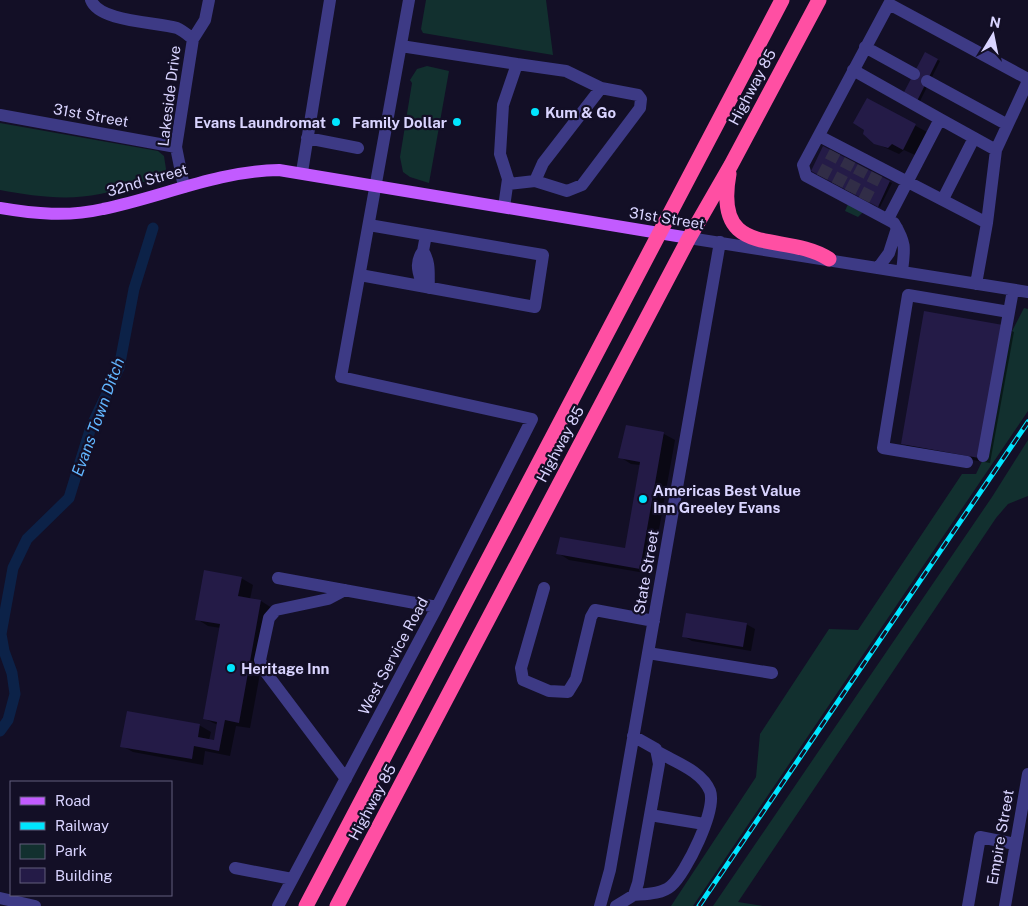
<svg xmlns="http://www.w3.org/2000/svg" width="1028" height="906" viewBox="0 0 1028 906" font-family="'Public Sans',sans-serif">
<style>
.green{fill:#12302f}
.shadow{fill:#0007}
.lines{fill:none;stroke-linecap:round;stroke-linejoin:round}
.canal{stroke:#0c2248;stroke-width:11}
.building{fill:#241b47}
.minor-tunnel{stroke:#312d47;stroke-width:12;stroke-dasharray:12 6;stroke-linecap:butt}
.minor{stroke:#3d3a85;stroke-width:12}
.major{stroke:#c25bff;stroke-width:12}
.highway{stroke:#ff4fa3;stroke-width:15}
.rail-casing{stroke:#00e5ff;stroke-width:5}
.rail{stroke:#130f26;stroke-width:3;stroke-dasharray:9;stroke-linecap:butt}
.poi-dot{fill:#00e5ff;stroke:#130f26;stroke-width:2}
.labels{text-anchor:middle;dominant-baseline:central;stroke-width:4.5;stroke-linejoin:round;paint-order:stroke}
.street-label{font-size:15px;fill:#d9d4ff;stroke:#130f26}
.poi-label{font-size:15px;font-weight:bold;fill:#d9d4ff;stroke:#130f26;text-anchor:start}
.water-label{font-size:16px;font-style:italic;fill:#62b6ff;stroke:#130f26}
</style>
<rect width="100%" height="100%" fill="#130f26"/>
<path class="green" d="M426 0H546L553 55 423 33 421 29Z
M427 66 449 71 429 183 410 177 403 172 400 157 412 83 410 80 417 69Z
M0 123 158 151 164 156 166 169 163 176C142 182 121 190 100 194 67 201 32 196 0 190Z
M848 204 865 210 858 217 845 211Z
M1024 308 1028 309V411L693 906H671L756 777 760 734 829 629 858 630 962 474H976L987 451 1009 337Z
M1028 440V496L1008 504 996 518 738 902 763 906H713L992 497Z"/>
<path class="shadow" d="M926 54 940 61 920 101 905 94Z
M868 100 927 132 915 155 904 150 899 154 875 143Z
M824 148 892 183 880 207 812 171Z
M1002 326 1014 332 990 463 913 450 902 443Z
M664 434 675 440 651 574 569 560 558 553 626 549 640 465 631 464 620 457Z
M241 578 253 585 250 599 261 601 272 608 250 728 236 726 230 756 205 751 203 765 133 752 122 746 199 725 211 732 209 740 215 741 218 725 205 719 221 628 208 626 197 619Z
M746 624 755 629 751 651 692 641 683 636Z"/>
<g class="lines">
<path class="canal" d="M0 731 8 720 15 694 12 673 4 651 1 634 13 568 27 539 69 498 91 427 119 368 134 289 153 228"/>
</g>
<path class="building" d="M925 52 938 59 917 101 903 94Z
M867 98 916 124 903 150 892 144 888 148 874 144 863 134 864 130 853 123Z
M823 146 890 181 878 207 811 171Z
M924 311 1003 325 979 458 901 444Z
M626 425 664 432 640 569 556 554 560 537 625 548 640 462 618 458Z
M204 570 242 577 238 596 261 600 239 723 225 720 219 751 194 746 192 759 120 747 127 711 200 724 198 737 214 740 217 722 203 719 220 624 195 620Z
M686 613 747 623 743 647 682 637Z"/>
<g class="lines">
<path class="minor-tunnel" d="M822 177 835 152
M837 185 850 160
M850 192 863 167
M864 200 877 174"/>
<path class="minor" d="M91 0C99 22 156 22 177 28 182 30 188 35 193 39L205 20 209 0
M401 46 517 64
M865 47 914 74
M853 70 940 119
M927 81 1006 124
M0 115 176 147
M819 136 987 223
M307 138 358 148
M302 172 330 0
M535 181 543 163 601 88
M184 187 176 147 193 39
M943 199 974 138
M504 207 508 179 500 154 503 105 517 64 566 71 601 88 638 95 641 99 640 108 582 185 567 191 535 181 508 184
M888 219 940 119 996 150
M426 235 423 251C431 264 428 274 429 288
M689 238 1028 292
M423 251C416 261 417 269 421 280L428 283
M878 268 889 253 897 228
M902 271C905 248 906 243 894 223L806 176 803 165 889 4 1028 79
M360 275 535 307 543 255 369 225
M976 284 987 223 996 150 1028 81
M983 456 1013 290
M967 462 883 448 908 295 1009 312
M278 578 437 607
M544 588 521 668 523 680 549 691 568 692 576 679 591 617 595 610 654 621
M345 590 328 599 276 610 269 618 260 660 264 670 346 779
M648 653 772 673
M650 815 704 824
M235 868 292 879
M634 895C646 894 662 894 671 886 686 873 717 810 710 791 702 771 675 762 658 752
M0 898 35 906
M278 906 437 607 532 419 341 377 409 0
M600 906 610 870 720 242
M616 906 634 895 638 883 659 764 656 749 633 736
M968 906 980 837 1015 844
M1005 906 1028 774"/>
<path class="major" d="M0 208C35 214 68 217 103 209 162 197 217 171 279 170L689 238"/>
<path class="highway" d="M729 174C713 262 784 230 829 259
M306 906 782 0
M337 906 689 238 731 165 819 0"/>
<defs>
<path id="rail" d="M699 906 1028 422"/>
</defs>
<use href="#rail" class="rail-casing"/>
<use href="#rail" class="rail"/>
</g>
<g class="poi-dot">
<circle cx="535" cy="112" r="5"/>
<circle cx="336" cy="122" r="5"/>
<circle cx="457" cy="122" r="5"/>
<circle cx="643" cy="499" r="5"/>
<circle cx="231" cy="668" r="5"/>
</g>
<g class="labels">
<g class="street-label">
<text transform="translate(752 87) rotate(-62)">Highway 85</text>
<text transform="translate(169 96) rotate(-83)">Lakeside Drive</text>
<text transform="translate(91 115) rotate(10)">31st Street</text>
<text transform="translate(147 180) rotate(-16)">32nd Street</text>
<text transform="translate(667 218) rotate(9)">31st Street</text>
<text transform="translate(560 444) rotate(-62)">Highway 85</text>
<text transform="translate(646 572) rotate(-80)">State Street</text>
<text transform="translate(393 656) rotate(-62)">West Service Road</text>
<text transform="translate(372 802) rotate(-62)">Highway 85</text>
<text transform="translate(1000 837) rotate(-80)">Empire Street</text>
</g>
<g class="poi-label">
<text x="545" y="112">Kum &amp; Go</text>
<text x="326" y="122" text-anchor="end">Evans Laundromat</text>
<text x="447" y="122" text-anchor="end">Family Dollar</text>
<text x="653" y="490">Americas Best Value<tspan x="653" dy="17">Inn Greeley Evans</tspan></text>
<text x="241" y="668">Heritage Inn</text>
</g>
<g class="water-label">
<text transform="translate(98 417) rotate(-70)">Evans Town Ditch</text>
</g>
</g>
<rect x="10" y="781" width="162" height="115" fill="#130f26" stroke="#625e7d"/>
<rect x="20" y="797" width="25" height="8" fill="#c25bff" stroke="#625e7d"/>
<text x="55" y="806" font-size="15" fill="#d9d4ff">Road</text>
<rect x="20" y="822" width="25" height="8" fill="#00e5ff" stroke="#625e7d"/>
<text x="55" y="831" font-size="15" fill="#d9d4ff">Railway</text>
<rect x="20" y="844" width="25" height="15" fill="#12302f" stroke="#625e7d"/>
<text x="55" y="856" font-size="15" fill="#d9d4ff">Park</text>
<rect x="20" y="868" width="25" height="15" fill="#241b47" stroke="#625e7d"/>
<text x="55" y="881" font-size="15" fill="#d9d4ff">Building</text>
<g transform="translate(993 35) rotate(10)" stroke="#130f26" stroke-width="4" paint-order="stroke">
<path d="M0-4L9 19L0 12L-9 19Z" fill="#d9d4ff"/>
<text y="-8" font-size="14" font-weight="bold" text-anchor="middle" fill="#d9d4ff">N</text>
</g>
</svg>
